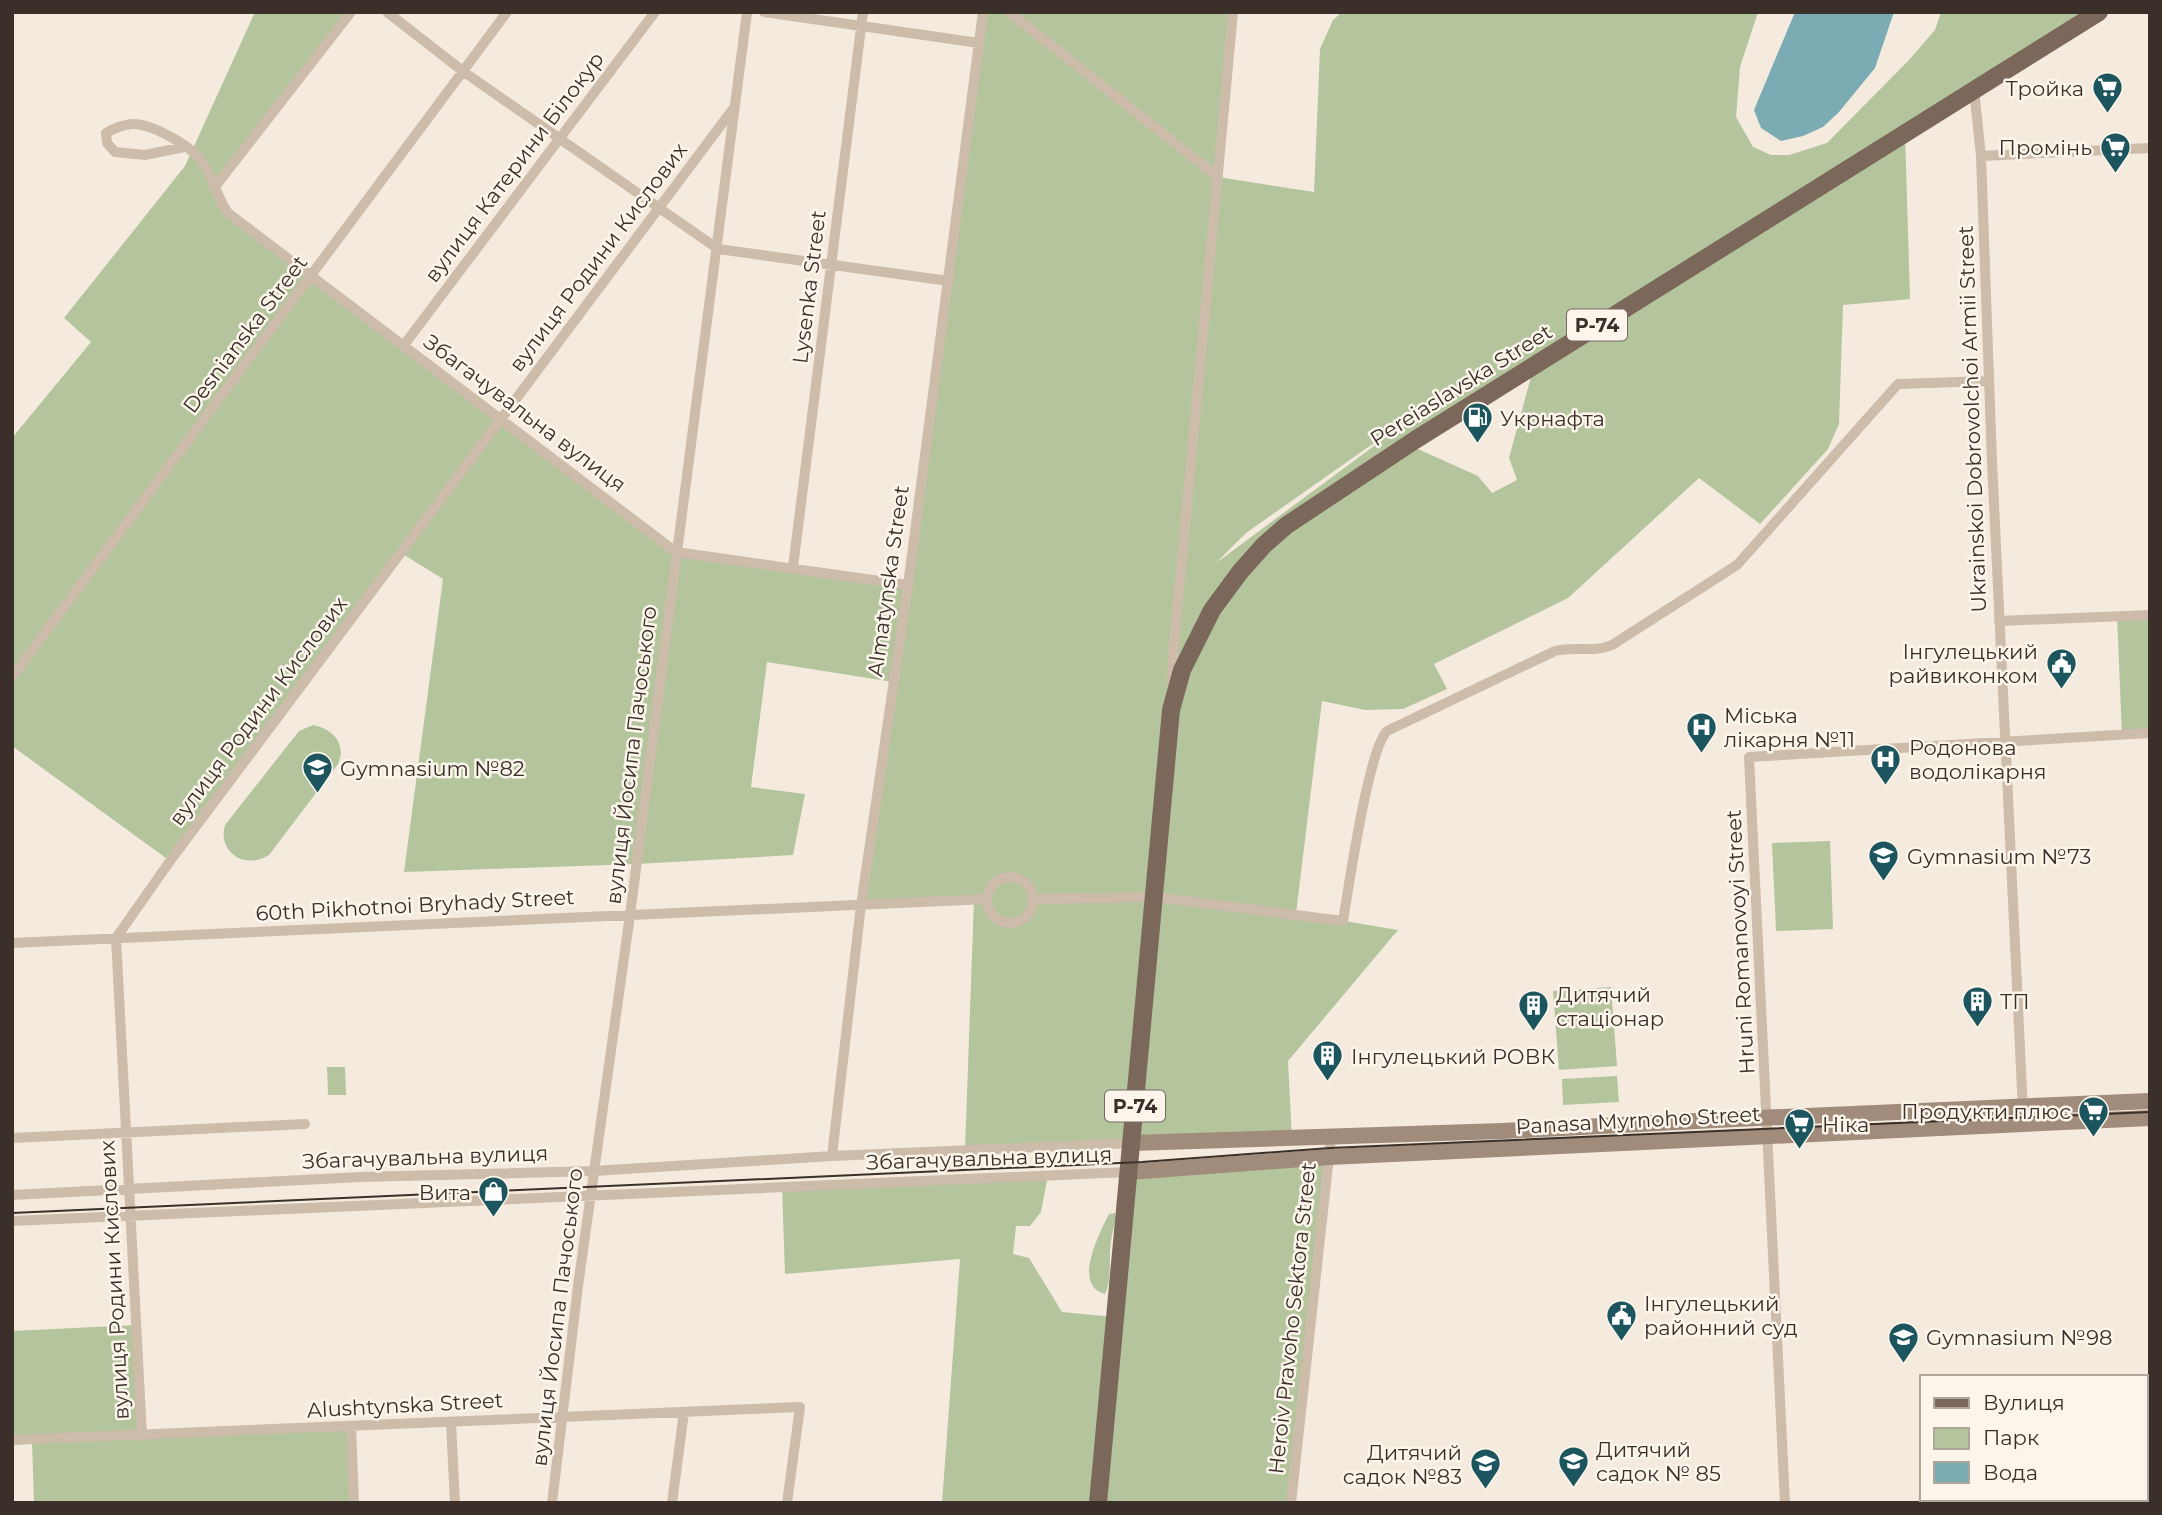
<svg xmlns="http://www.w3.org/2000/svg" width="2162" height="1515" viewBox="0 0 2162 1515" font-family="Montserrat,sans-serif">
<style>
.green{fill:#b4c49d;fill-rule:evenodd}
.water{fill:#7bacb3}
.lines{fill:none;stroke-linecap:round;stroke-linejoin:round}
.minor{stroke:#cdbca9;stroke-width:10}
.secondary{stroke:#a18b7a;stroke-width:16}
.primary{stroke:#7c685a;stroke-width:18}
.tram{stroke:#3a3029;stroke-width:2}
.labels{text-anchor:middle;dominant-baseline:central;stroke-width:5;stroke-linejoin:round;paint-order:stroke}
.shield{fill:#fbf5eb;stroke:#746b63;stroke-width:2}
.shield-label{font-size:19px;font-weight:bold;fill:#3a3029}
.poi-label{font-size:21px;fill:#3a3029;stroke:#fbf5eb;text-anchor:start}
.street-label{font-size:21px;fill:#3a3029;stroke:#fbf5eb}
</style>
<rect width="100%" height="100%" fill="#f4ebde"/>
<path class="green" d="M255 12H351L214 188 220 201 676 552 908 585 983 12H1233L1218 177 1314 192 1320 49 1333 20 1342 12H1758L1740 67 1736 117 1753 147 1771 155H1789L1827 143 1909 60 1935 30 1941 12H2099L1905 133 1910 299 1843 305 1839 424 1828 449 1760 524 1699 478 1568 598 1434 664 1447 689 1403 709 1365 710 1322 701 1296 913 1398 930 1288 1061 1292 1139 965 1149 974 900 861 905 893 682 767 662 751 787 805 794 793 855 637 864 404 872 443 579 401 553 170 861 12 746V438L91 342 64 318 185 166ZM1534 366 1509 458 1517 480 1492 493 1478 476 1409 445ZM1428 405V406L1216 563 1246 533Z
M2150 615V733L2122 735 2117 616Z
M313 725C333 729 347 744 338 764L269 855C246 870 217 853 225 825L299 731Z
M1830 841 1833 929 1776 931 1772 843Z
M1611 987 1617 1066 1559 1070 1553 991Z
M327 1067H345L346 1095H328Z
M1617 1076 1619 1102 1563 1105 1562 1079Z
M1329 1157 1291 1503H942L960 1259 785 1274 782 1186 1048 1175 1041 1212 1030 1226H1016L1013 1254 1029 1258 1062 1312 1114 1317 1128 1172Z
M1115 1213C1116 1224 1112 1232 1111 1242 1108 1260 1113 1277 1105 1294 1072 1286 1099 1234 1109 1214Z
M136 1325 142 1436 351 1426 354 1503H34L32 1440H12V1331Z"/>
<path class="water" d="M1795 12H1894L1875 68 1839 112 1823 127 1803 136 1781 141 1761 128 1754 110Z"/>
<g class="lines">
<path class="minor" d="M387 12 464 72 718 249 949 281
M764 12 979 43
M1009 12 1218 177
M1974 90 1981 156 1992 462 2023 1111
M184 147 145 155 115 152 107 143 106 133C114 128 122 125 132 124 150 123 188 144 200 159 213 175 216 196 228 213L676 552 908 585
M1981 156 2150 148
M214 188 351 12
M404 345 655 12
M793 567 863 12
M1999 621 2150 615
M12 677 507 12
M1172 686 1173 655 1233 12
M987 900a23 23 0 1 1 46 0a23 23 0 1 1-46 0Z
M1033 899 1154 897 1343 921C1349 886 1368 751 1387 731L1555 651C1574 646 1594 653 1612 645L1737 565 1898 384 1989 381
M12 943 987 899
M12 1138 305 1124
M832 1156 861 905 908 585 983 12
M12 1195 360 1177 594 1171 832 1156 1132 1143
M12 1221 1128 1172
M451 1423 455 1503
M351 1426 354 1503
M142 1436 116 938 170 861 733 109
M12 1440 800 1407 787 1503
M552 1503 578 1286 630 915 747 12
M672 1503 684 1412
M1291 1503 1331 1138
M1785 1503 1749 757 2150 733"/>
<path class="secondary" d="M1132 1143 1503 1131 1735 1119 2150 1101
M1128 1172 1329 1157 2150 1118"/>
<path class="primary" d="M1098 1503 1171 710 1182 670 1212 610 1240 572 1264 545 1287 525 1415 440 2099 12"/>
<path class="tram" d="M12 1213 1142 1162 1330 1148 2150 1112"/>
</g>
<defs>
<symbol id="supermarket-pin" viewBox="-11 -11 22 30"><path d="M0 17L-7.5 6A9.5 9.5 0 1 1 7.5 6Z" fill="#1c555e" stroke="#fbf5eb"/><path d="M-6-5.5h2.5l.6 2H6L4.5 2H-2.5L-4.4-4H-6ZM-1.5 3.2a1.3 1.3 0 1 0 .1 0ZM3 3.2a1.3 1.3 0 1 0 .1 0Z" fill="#fff"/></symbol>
<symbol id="fuel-pin" viewBox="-11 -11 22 30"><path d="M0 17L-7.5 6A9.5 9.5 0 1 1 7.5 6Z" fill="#1c555e" stroke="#fbf5eb"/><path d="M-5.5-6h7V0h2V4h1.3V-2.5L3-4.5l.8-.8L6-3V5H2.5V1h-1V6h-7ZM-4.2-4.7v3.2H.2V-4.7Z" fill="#fff"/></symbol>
<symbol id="civic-pin" viewBox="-11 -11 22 30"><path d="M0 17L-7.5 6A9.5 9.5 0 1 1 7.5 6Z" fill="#1c555e" stroke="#fbf5eb"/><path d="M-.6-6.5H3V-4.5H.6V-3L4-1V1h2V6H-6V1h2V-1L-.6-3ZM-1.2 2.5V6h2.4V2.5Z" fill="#fff"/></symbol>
<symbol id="hospital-pin" viewBox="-11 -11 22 30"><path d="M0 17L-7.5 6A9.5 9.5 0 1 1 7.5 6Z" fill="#1c555e" stroke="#fbf5eb"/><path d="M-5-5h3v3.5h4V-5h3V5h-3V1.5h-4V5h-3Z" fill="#fff"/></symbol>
<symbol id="school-pin" viewBox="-11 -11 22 30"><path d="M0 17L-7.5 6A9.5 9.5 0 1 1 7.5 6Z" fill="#1c555e" stroke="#fbf5eb"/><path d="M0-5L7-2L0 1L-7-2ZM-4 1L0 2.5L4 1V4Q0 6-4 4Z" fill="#fff"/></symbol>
<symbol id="building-pin" viewBox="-11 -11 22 30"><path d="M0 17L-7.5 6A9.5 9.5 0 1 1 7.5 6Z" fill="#1c555e" stroke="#fbf5eb"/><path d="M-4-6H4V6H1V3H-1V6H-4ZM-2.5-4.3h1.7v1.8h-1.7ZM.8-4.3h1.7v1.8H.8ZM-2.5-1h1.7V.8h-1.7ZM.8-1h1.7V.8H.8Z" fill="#fff"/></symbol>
<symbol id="shop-pin" viewBox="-11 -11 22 30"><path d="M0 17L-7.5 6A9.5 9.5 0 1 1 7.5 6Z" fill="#1c555e" stroke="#fbf5eb"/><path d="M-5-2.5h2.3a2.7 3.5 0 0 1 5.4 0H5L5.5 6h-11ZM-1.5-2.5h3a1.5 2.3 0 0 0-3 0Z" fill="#fff"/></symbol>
</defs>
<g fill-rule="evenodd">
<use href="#supermarket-pin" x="2090" y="70" width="35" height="47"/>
<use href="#supermarket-pin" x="2098" y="130" width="35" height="47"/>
<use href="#fuel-pin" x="1460" y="400" width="35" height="47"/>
<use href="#civic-pin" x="2044" y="646" width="35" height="47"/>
<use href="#hospital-pin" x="1684" y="710" width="35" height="47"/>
<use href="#hospital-pin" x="1868" y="742" width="35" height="47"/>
<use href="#school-pin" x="300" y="750" width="35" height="47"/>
<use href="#school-pin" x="1866" y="838" width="35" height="47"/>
<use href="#building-pin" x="1960" y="984" width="35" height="47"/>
<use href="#building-pin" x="1516" y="988" width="35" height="47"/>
<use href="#building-pin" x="1310" y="1038" width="35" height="47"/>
<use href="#supermarket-pin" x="2076" y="1094" width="35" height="47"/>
<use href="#supermarket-pin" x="1782" y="1106" width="35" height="47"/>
<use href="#shop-pin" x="476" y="1174" width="35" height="47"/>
<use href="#civic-pin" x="1604" y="1298" width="35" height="47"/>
<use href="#school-pin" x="1886" y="1320" width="35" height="47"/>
<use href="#school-pin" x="1556" y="1444" width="35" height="47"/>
<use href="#school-pin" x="1468" y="1446" width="35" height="47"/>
</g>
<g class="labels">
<g class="shield">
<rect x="1567" y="309.5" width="60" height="31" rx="5"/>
<rect x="1105" y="1090.5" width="60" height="31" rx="5"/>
</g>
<g class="shield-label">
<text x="1597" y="325">Р-74</text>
<text x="1135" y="1106">Р-74</text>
</g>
<g class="poi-label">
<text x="2084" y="88" text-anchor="end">Тройка</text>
<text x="2092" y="147" text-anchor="end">Промінь</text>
<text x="1500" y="418">Укрнафта</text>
<text x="2038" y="651" text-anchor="end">Інгулецький<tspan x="2038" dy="24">райвиконком</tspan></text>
<text x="1724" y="715">Міська<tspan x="1724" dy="24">лікарня №11</tspan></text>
<text x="1909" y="747">Родонова<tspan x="1909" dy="24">водолікарня</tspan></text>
<text x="340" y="768">Gymnasium №82</text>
<text x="1907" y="856">Gymnasium №73</text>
<text x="1556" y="994">Дитячий<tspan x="1556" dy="24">стаціонар</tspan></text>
<text x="2000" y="1001">ТП</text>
<text x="1351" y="1056">Інгулецький РОВК</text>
<text x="2071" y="1111" text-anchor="end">Продукти плюс</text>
<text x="1822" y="1124">Ніка</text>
<text x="471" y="1192" text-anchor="end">Вита</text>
<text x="1644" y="1303">Інгулецький<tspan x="1644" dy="24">районний суд</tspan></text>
<text x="1926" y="1337">Gymnasium №98</text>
<text x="1596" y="1449">Дитячий<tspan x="1596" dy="24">садок № 85</tspan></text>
<text x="1462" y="1452" text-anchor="end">Дитячий<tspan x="1462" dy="24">садок №83</tspan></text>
</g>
<g class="street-label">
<text transform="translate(514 167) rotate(-53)">вулиця Катерини Білокур</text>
<text transform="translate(598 257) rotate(-53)">вулиця Родини Кислових</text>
<text transform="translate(809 287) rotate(-83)">Lysenka Street</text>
<text transform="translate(245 334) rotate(-53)">Desnianska Street</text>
<text transform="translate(1461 385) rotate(-32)">Pereiaslavska Street</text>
<text transform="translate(525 413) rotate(37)">Збагачувальна вулиця</text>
<text transform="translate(1972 419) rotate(-92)">Ukrainskoi Dobrovolchoi Armii Street</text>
<text transform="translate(888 581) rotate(-82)">Almatynska Street</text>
<text transform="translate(258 711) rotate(-53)">вулиця Родини Кислових</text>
<text transform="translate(631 755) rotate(-83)">вулиця Йосипа Пачоського</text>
<text transform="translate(415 905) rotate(-3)">60th Pikhotnoi Bryhady Street</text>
<text transform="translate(1740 942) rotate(-93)">Hruni Romanovoyi Street</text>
<text transform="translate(1638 1120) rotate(-3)">Panasa Myrnoho Street</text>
<text transform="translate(425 1157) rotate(-2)">Збагачувальна вулиця</text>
<text transform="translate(989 1158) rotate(-2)">Збагачувальна вулиця</text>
<text transform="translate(114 1280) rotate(-93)">вулиця Родини Кислових</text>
<text transform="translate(557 1317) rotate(-83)">вулиця Йосипа Пачоського</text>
<text transform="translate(1292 1318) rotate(-84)">Heroiv Pravoho Sektora Street</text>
<text transform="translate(405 1405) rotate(-3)">Alushtynska Street</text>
</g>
</g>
<rect width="2162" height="1515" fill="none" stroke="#3a3029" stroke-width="28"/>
<rect x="1920" y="1375" width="228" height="126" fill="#fbf5eb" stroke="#aea69d" stroke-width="2"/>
<rect x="1934" y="1398" width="35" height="10" fill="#7c685a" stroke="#aea69d" stroke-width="2"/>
<text x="1983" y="1410" font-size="21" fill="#3a3029">Вулиця</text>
<rect x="1934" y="1428" width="35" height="21" fill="#b4c49d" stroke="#aea69d" stroke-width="2"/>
<text x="1983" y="1445" font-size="21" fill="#3a3029">Парк</text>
<rect x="1934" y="1462" width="35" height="21" fill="#7bacb3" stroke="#aea69d" stroke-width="2"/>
<text x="1983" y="1480" font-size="21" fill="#3a3029">Вода</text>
</svg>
